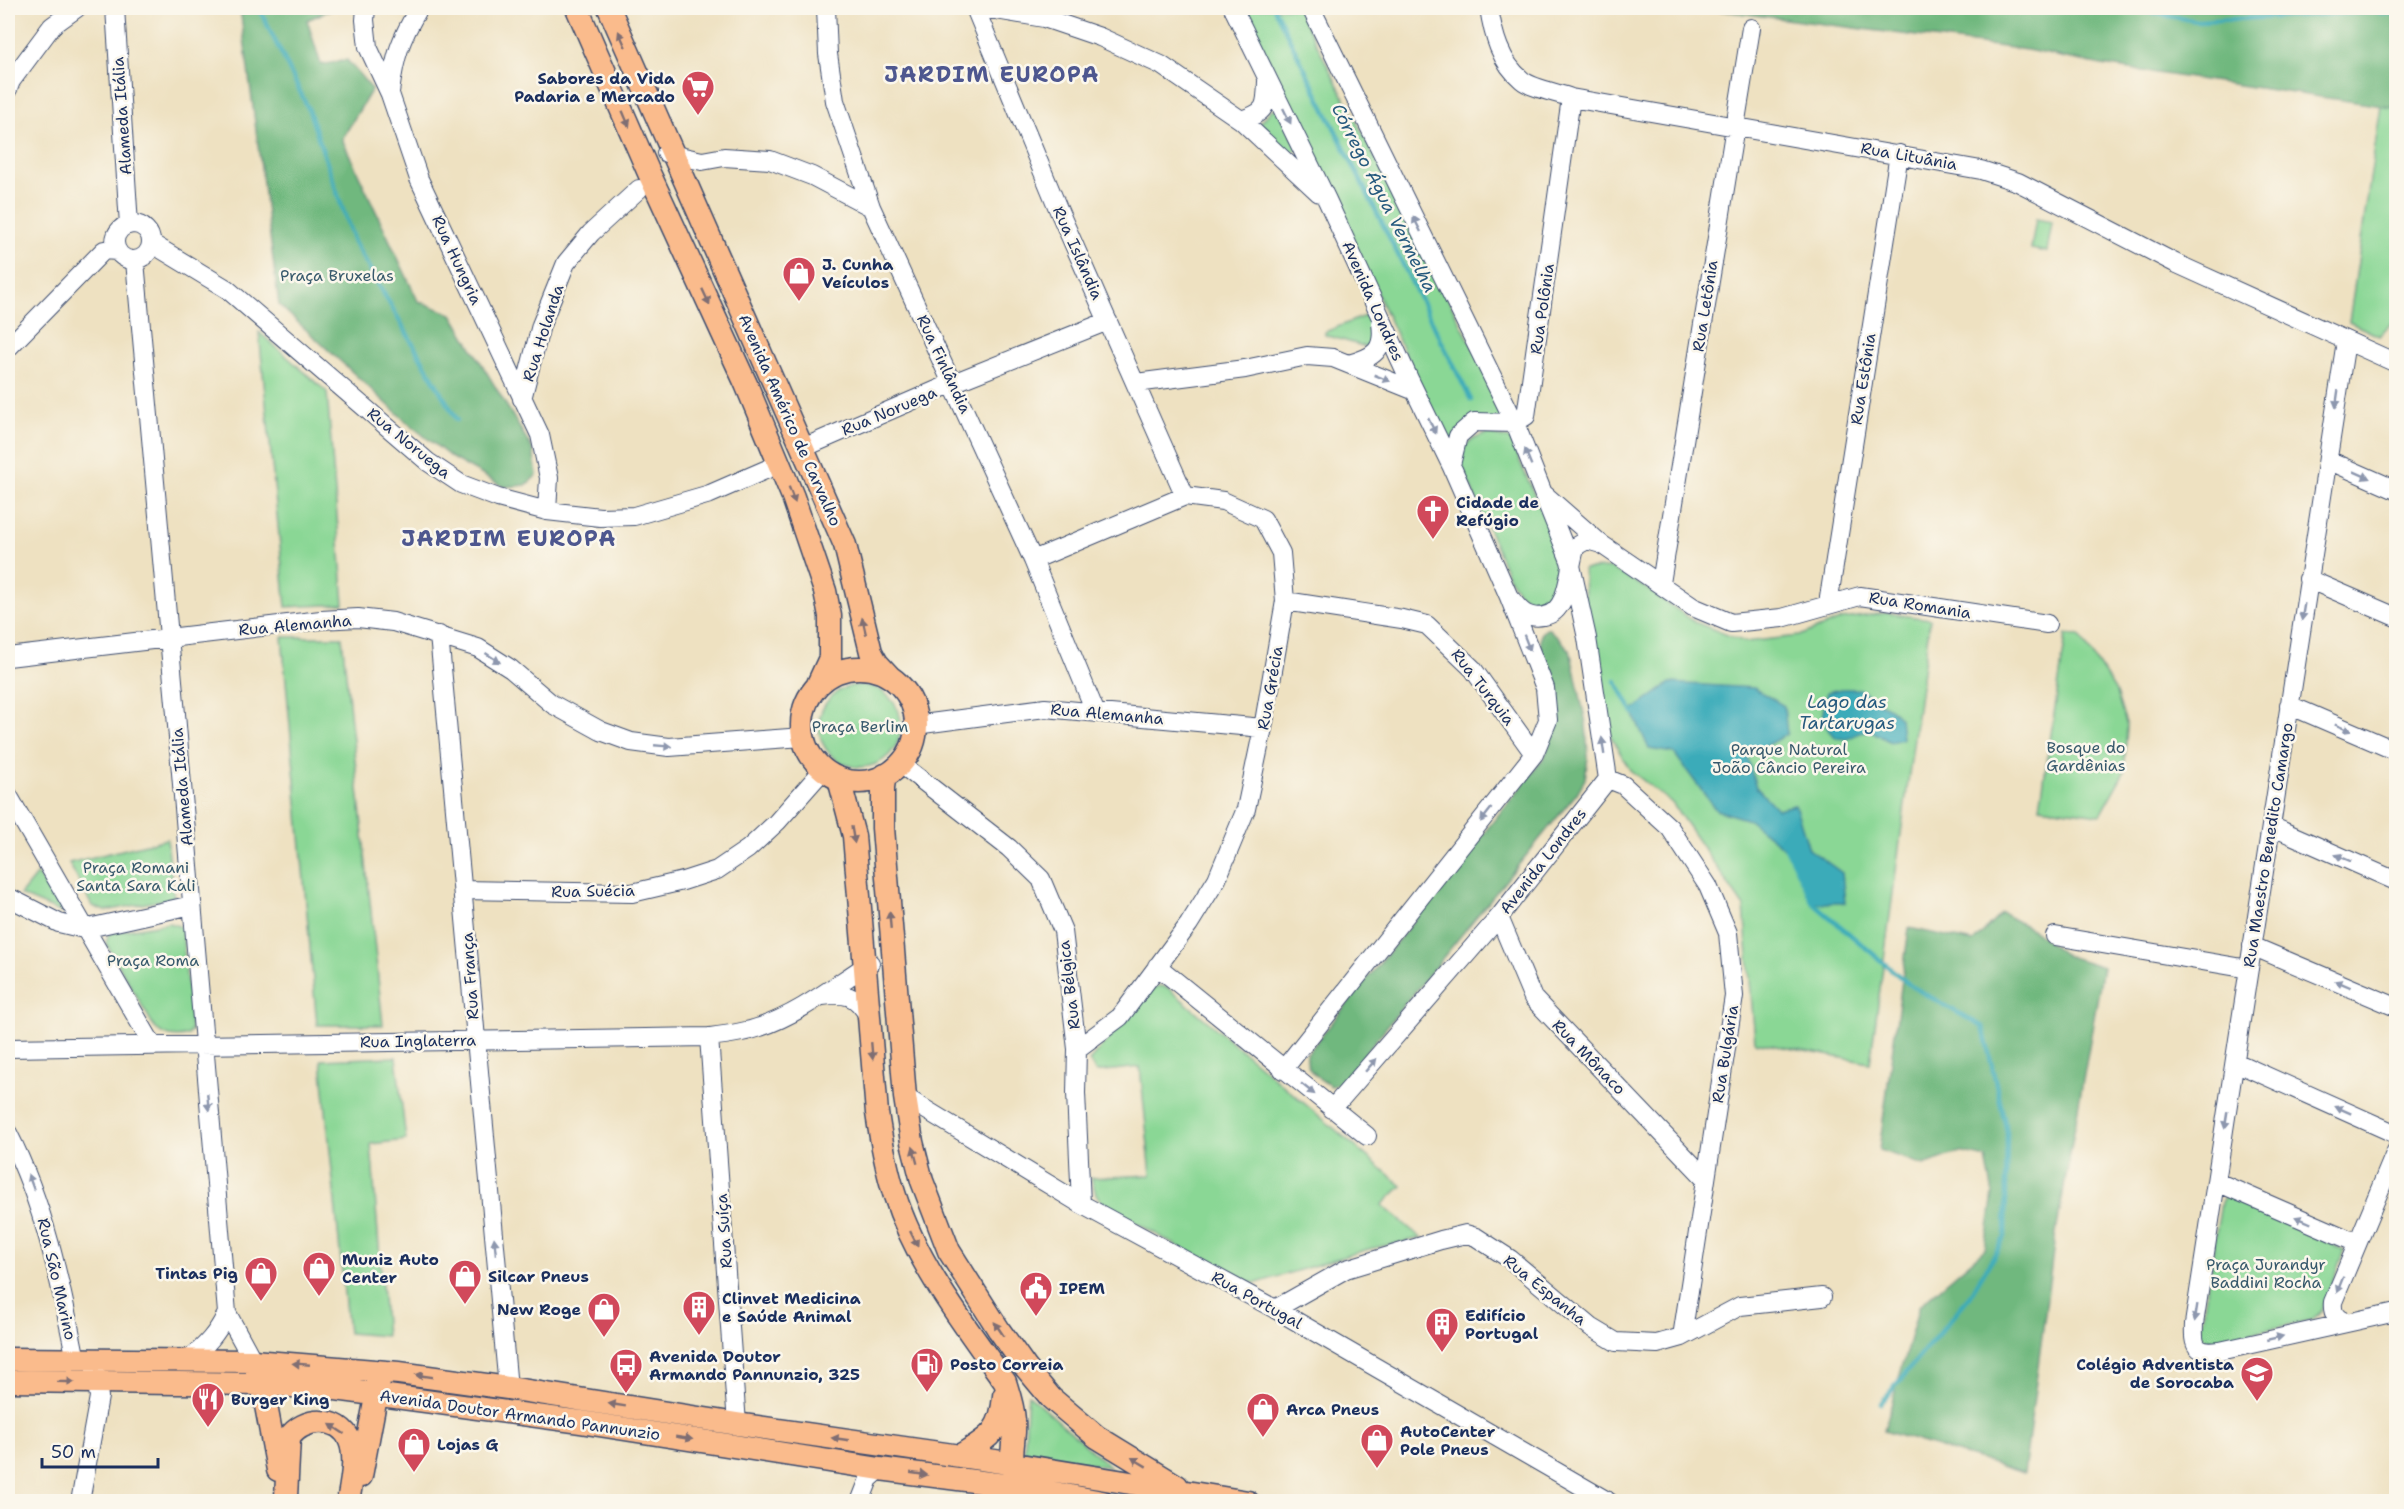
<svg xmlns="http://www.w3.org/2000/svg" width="2404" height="1509" viewBox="0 0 2404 1509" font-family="'Shantell Sans',sans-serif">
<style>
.green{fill:#8ad795;stroke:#52837a;stroke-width:1.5}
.forest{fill:#6fb87e;stroke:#45746e;stroke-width:1.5}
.water{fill:#3babb9;stroke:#2b6d8c;stroke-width:1.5}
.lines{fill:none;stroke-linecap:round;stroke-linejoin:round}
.stream{stroke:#3babb9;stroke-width:4.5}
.minor-casing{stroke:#3b4a6d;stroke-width:20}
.major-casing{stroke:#3b4a6d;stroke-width:25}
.minor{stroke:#fff;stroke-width:18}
.major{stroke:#fabb8c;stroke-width:22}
.oneway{fill:#7f6e73}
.oneway2{fill:#8d97ae}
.labels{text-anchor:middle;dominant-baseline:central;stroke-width:5;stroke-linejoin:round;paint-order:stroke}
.poi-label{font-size:16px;font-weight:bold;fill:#1b2f5e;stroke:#fbf7ec;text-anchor:start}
.street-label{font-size:16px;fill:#1b2f5e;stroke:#fbf7ec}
.park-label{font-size:16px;fill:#37596c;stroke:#fbf7ec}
.water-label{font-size:18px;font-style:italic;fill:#265a7e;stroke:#fbf7ec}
.district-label{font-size:22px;font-weight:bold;letter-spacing:1.5px;fill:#4e578f;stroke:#fbf7ec}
</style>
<rect width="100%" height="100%" fill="#fbf7ec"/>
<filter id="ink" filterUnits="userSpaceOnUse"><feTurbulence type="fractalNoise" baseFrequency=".0167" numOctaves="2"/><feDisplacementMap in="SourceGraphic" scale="12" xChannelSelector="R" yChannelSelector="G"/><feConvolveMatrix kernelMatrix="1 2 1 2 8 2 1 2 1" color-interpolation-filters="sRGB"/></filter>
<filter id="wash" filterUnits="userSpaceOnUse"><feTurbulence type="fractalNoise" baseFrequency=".008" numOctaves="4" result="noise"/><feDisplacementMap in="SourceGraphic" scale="24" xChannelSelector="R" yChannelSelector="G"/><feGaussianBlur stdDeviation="1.35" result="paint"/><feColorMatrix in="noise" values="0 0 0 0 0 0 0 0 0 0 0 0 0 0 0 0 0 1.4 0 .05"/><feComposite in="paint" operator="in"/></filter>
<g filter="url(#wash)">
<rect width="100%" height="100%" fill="#eee1c1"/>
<path class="green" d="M1244 8H1298L1511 421H1472L1450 450Z
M2381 106 2393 108 2396 111V318L2379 336 2349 322Z
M1272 109 1279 110 1299 149 1288 154 1254 124 1261 122Z
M2036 219 2052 222 2047 252 2031 249Z
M1367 315 1376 338 1370 348 1325 335V332Z
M259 332 327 392 344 604 286 607Z
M1488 434 1510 439 1563 560 1560 586 1548 598 1532 601 1519 593 1509 578 1462 466C1463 444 1467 439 1488 434Z
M1611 568 1644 587 1695 622 1745 642 1799 636 1842 619 1886 613 1930 619 1870 1063 1755 1042 1744 907 1672 803 1630 770 1610 735 1585 603 1584 569Z
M2066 635 2080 636 2115 690 2127 726 2124 772 2100 815 2040 807Z
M282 637H342L383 1025H317Z
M819 726a41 41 0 1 1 82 0a41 41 0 1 1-82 0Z
M167 839 174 898 105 911 92 906 69 863Z
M37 874 65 914 20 895Z
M169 923 182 927 191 1030 188 1035C175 1039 165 1037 155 1028L106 943 109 933Z
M1161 986 1168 988 1402 1186 1382 1205 1421 1238 1369 1249 1257 1283 1239 1281 1103 1204 1096 1194 1091 1178 1151 1175 1140 1067 1096 1072 1089 1061 1154 987Z
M396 1057 406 1140 371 1144 386 1336 348 1333 321 1060Z
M2224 1197H2228L2344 1250 2322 1310 2311 1320 2218 1340H2206L2200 1333 2221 1202Z
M1028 1394 1110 1467 1024 1455Z"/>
<path class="forest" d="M240 8H335L307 20 321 65 347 60 372 89 342 139 418 301 452 314 533 450 537 475 526 485 504 487 452 458 409 424 279 305Z
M1699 8H2396V108L2102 65 2027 50Z
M1548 628 1570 650 1586 723 1588 757 1585 779 1577 793 1340 1084 1331 1086C1318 1078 1305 1072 1307 1054L1544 758C1550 741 1560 721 1558 702 1555 678 1536 658 1541 633Z
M2002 913 2035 931 2065 955 2103 967 2054 1244 2024 1473 1884 1431 1919 1306 1985 1249 1993 1194 1986 1158 1960 1152 1924 1165 1879 1150 1909 928 1973 942Z"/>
<path class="water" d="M1670 683 1754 688 1784 706 1787 734 1747 756 1756 787 1777 809 1795 805 1809 849 1842 873 1845 903H1813L1789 852 1749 820 1716 810 1674 753 1649 749 1632 711Z
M1842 689H1860L1877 702 1890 708 1900 718 1902 739 1890 742 1872 731 1859 733 1847 739 1837 738 1829 731 1822 718 1827 692Z"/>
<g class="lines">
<path class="stream" d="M259 8 308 108 354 242 457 420
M1274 8 1471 400
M2125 8 2197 21 2374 12 2396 14
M1616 681 1632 711 1636 714
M1786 848 1813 903 1911 986 1983 1027 2007 1132 2005 1237 1969 1297 1881 1403"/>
</g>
</g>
<g filter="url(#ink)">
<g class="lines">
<defs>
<path id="minor" d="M115 8 129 225
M366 8 365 20 368 47 390 94 419 179 540 435 549 478 547 511
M826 8 828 54 835 101 871 207 1033 560 1095 711
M975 8 1059 211 1185 496
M984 8 1044 18 1100 37 1161 65 1241 120 1319 193
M1233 8 1327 200 1410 381 1451 465 1509 597 1545 688 1548 720 1534 754 1283 1070
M1311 8 1515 423 1570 561 1587 638 1608 779 1499 917 1332 1109
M1489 8C1493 34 1500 62 1522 80 1531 88 1558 93 1571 98L1981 170 2018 182 2175 263 2396 363
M8 89 11 81 52 26 77 8
M390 92C395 55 400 40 419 8
M1241 120C1267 112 1266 107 1267 81
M666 153 702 161 724 157 770 160 812 176 871 207
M115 242a18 18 0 1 1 36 0a18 18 0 1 1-36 0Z
M151 243 227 289 428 462 461 484 498 498 547 511 600 517 634 516 710 494 779 464
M135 261 176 714 227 1313 253 1361
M2346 341 2194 1324C2193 1346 2195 1354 2220 1351L2396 1312
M8 348 104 250 117 251
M1349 364C1374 357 1385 351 1381 323
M1136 383 1245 369 1307 356 1333 358 1415 391
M522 399 541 325 566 263 591 233 639 189
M803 448 953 383 1108 321
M2328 460 2396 490
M1451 465 1458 436 1474 422 1515 423 1526 416 1571 98
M1544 494 1601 544 1693 607 1731 623 1782 618 1860 596 2047 624
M1033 560 1185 496 1223 501 1263 519 1281 553 1285 601 1263 728 1246 809 1217 879 1189 924 1120 1017 1077 1049
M2308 579 2396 617
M1661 583 1751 28
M1512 600C1521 612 1528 619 1544 616 1570 612 1568 567 1576 546L1587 540 1601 544
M1285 601 1402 619 1427 625 1473 669 1534 754
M1828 604 1899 154
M439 635 508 1388
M8 657 321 620 358 618 393 622 478 648 511 669 552 704 601 731 631 742 669 747 803 737
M2289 705 2396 751
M915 725 1045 708 1263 728
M901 764 1009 848 1041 879 1063 931 1077 1049 1076 1093 1081 1204
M1608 779 1623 785 1670 828 1708 886 1728 933 1734 996 1682 1337
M8 795 152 1044
M2271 826 2396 881
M463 890 632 893 683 881 717 870 748 849 777 822 823 770
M8 897 59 923 84 929 192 905
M1499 917 1533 998 1706 1179
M2055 936 2249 969
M2252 946 2396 1007
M1157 966 1367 1136
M822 996C845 993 856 994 868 1016
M709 1037 737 1424
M8 1048 709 1037C726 1035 744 1033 760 1027 800 1014 835 985 870 963
M2235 1062 2396 1134
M905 1097 1081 1204 1275 1309 1609 1502
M8 1133C45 1206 60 1281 76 1360
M2217 1182 2357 1243
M1275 1309 1346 1269 1441 1240 1466 1234 1476 1237 1510 1259 1591 1327 1616 1342 1657 1344 1682 1337 1740 1306 1822 1297
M2346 1322C2335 1319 2332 1312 2333 1302L2396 1151
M188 1360C206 1346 217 1334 227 1313
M80 1502 99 1397 95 1370
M860 1502 869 1479 880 1469"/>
<path id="major" d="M577 8 649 173 746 384 793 497 825 591 830 616V658L818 684
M609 8 845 545 871 652 877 663 890 677
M802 725a57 57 0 1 1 114 0a57 57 0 1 1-114 0Z
M885 775 883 787V828L905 1097 912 1142 922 1181 949 1251 999 1330 1026 1368 1051 1398 1097 1437 1177 1486
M839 779 854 836 877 1113C881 1140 886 1167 894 1193 916 1263 963 1323 1005 1382 1009 1395 1013 1406 1014 1420 1016 1439 1007 1459 1017 1477
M8 1359 253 1361 399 1373 508 1388 737 1424 995 1461 1248 1502
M257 1371 262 1384 278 1470
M8 1381 262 1384 336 1389 581 1422 880 1469 1028 1488 1102 1502
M961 1455C990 1437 1001 1432 1004 1396
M361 1476 379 1381
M286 1497 289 1438C302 1417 340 1415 350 1441 357 1458 351 1484 348 1502"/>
</defs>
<use href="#minor" class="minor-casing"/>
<use href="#major" class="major-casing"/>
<use href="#minor" class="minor"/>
<use href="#major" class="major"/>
</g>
<defs><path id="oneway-solid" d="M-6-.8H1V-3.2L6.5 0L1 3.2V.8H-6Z" transform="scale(1.5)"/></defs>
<g class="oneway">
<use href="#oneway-solid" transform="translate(622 39) rotate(-114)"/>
<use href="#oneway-solid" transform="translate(626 119) rotate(67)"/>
<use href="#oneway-solid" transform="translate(706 297) rotate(65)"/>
<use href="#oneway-solid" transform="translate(792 495) rotate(69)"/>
<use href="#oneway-solid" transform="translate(864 626) rotate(-103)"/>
<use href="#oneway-solid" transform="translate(853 835) rotate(80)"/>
<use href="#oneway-solid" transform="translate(890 920) rotate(-95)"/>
<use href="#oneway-solid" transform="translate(872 1051) rotate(85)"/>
<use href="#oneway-solid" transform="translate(915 1155) rotate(-105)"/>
<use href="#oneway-solid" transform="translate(914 1239) rotate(64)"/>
<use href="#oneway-solid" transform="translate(999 1329) rotate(-124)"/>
<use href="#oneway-solid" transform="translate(301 1364) rotate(-175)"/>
<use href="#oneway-solid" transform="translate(424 1376) rotate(-172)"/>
<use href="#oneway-solid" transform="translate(66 1382) rotate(1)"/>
<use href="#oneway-solid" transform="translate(617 1405) rotate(-171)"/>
<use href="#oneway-solid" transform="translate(337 1429) rotate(-147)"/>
<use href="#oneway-solid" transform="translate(684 1438) rotate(9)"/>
<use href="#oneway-solid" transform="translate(840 1439) rotate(-172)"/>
<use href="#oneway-solid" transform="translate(1139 1462) rotate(-149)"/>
<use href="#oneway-solid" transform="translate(919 1474) rotate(8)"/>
</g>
<g class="oneway2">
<use href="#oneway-solid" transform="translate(1287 116) rotate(64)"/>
<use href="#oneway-solid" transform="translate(1417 224) rotate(-116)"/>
<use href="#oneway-solid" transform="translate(1382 378) rotate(22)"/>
<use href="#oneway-solid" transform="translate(2337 399) rotate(98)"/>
<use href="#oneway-solid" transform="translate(1432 426) rotate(64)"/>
<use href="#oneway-solid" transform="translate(1528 457) rotate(-112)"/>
<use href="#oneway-solid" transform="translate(2362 475) rotate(24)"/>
<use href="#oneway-solid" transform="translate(2303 612) rotate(99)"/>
<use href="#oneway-solid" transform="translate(1527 643) rotate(69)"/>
<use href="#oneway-solid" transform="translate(493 658) rotate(33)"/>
<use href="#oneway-solid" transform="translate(2343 728) rotate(23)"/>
<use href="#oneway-solid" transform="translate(663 746) rotate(5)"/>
<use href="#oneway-solid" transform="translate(1603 746) rotate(-98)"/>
<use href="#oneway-solid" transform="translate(1486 815) rotate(128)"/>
<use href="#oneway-solid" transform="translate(2343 858) rotate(-157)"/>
<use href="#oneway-solid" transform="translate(2343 984) rotate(-157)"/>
<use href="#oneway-solid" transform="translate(1371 1065) rotate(-49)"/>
<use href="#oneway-solid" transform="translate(1308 1089) rotate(39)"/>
<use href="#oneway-solid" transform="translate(208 1102) rotate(85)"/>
<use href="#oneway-solid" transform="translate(2343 1110) rotate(-156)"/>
<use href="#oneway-solid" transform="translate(2226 1120) rotate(99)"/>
<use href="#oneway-solid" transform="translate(31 1182) rotate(-110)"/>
<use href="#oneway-solid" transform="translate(2303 1220) rotate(-157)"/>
<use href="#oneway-solid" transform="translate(495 1246) rotate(-96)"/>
<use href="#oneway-solid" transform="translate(2340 1285) rotate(112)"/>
<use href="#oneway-solid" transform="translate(2196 1313) rotate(99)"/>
<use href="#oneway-solid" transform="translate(2275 1338) rotate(-13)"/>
</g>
</g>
<defs>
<symbol id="supermarket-pin" viewBox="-11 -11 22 30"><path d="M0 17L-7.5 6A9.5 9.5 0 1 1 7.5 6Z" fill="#d1495b" stroke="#fbf7ec"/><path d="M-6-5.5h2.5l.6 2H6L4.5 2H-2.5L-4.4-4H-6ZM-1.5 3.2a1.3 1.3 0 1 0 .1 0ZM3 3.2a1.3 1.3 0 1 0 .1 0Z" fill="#fff"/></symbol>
<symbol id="shop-pin" viewBox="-11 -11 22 30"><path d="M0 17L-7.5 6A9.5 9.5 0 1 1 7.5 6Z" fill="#d1495b" stroke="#fbf7ec"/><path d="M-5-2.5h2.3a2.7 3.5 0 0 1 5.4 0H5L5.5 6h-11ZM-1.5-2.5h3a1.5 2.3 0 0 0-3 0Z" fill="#fff"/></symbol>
<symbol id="church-pin" viewBox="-11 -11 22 30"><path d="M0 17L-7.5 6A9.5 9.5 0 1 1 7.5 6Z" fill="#d1495b" stroke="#fbf7ec"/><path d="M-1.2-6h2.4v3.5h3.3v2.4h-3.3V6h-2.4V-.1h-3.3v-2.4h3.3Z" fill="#fff"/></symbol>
<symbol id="civic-pin" viewBox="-11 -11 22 30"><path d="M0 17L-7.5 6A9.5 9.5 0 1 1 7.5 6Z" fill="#d1495b" stroke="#fbf7ec"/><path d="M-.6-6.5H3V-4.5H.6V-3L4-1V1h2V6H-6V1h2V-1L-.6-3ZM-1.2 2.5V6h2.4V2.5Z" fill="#fff"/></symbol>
<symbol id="building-pin" viewBox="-11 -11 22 30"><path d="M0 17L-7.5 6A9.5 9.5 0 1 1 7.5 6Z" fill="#d1495b" stroke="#fbf7ec"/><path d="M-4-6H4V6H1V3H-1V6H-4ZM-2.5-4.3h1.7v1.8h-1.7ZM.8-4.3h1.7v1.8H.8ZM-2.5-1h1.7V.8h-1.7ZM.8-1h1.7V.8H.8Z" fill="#fff"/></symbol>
<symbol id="fuel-pin" viewBox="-11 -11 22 30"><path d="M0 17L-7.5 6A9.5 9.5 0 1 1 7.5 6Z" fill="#d1495b" stroke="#fbf7ec"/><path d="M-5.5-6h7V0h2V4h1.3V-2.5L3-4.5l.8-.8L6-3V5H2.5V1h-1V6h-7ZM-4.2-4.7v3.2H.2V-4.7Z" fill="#fff"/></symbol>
<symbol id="bus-pin" viewBox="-11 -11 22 30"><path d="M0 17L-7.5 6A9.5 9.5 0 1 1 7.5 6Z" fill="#d1495b" stroke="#fbf7ec"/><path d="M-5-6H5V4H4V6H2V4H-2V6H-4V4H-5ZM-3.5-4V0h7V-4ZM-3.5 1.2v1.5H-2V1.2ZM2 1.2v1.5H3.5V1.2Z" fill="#fff"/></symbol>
<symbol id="school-pin" viewBox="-11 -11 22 30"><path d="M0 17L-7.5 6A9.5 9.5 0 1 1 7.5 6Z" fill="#d1495b" stroke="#fbf7ec"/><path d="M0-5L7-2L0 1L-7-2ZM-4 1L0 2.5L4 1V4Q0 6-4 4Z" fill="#fff"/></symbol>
<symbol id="restaurant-pin" viewBox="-11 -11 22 30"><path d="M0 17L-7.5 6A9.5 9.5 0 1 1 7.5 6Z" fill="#d1495b" stroke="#fbf7ec"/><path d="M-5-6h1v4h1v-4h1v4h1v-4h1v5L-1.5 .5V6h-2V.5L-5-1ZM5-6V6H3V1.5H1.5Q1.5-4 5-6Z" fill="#fff"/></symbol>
</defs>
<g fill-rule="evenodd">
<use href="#supermarket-pin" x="679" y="68" width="38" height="52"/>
<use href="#shop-pin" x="780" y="254" width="38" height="52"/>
<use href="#church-pin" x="1414" y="492" width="38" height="52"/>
<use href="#shop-pin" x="300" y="1249" width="38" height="52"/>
<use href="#shop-pin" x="242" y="1254" width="38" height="52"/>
<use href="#shop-pin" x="446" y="1257" width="38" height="52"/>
<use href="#civic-pin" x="1017" y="1269" width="38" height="52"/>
<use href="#building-pin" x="680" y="1288" width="38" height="52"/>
<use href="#shop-pin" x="585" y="1290" width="38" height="52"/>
<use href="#building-pin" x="1423" y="1305" width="38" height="52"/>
<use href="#fuel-pin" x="908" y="1345" width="38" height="52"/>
<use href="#bus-pin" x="607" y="1346" width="38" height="52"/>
<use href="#school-pin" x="2238" y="1354" width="38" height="52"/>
<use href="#restaurant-pin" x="189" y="1380" width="38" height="52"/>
<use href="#shop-pin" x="1244" y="1390" width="38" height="52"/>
<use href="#shop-pin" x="1358" y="1421" width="38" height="52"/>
<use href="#shop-pin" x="395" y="1425" width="38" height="52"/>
</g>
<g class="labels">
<g class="poi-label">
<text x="675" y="78" text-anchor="end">Sabores da Vida<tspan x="675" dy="18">Padaria e Mercado</tspan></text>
<text x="822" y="264">J. Cunha<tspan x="822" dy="18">Veículos</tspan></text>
<text x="1456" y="502">Cidade de<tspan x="1456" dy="18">Refúgio</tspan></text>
<text x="342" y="1259">Muniz Auto<tspan x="342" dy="18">Center</tspan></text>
<text x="238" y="1273" text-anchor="end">Tintas Pig</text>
<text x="488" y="1276">Silcar Pneus</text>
<text x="1059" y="1288">IPEM</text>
<text x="722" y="1298">Clinvet Medicina<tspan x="722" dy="18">e Saúde Animal</tspan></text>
<text x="581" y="1309" text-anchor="end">New Roge</text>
<text x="1465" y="1315">Edifício<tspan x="1465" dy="18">Portugal</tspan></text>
<text x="649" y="1356">Avenida Doutor<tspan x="649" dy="18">Armando Pannunzio, 325</tspan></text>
<text x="950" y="1364">Posto Correia</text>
<text x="2234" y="1364" text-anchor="end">Colégio Adventista<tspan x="2234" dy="18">de Sorocaba</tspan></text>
<text x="231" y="1399">Burger King</text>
<text x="1286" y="1409">Arca Pneus</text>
<text x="1400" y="1431">AutoCenter<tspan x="1400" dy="18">Pole Pneus</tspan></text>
<text x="437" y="1444">Lojas G</text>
</g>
<g class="street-label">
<text transform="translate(122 116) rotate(-94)">Alameda Itália</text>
<text transform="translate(1909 156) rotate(10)">Rua Lituânia</text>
<text transform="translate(1078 253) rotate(66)">Rua Islândia</text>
<text transform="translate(457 260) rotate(65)">Rua Hungria</text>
<text transform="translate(1373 301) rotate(66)">Avenida Londres</text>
<text transform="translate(1705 306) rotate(-81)">Rua Letônia</text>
<text transform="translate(1542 309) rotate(-82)">Rua Polônia</text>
<text transform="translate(543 333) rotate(-72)">Rua Holanda</text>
<text transform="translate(944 364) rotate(65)">Rua Finlândia</text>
<text transform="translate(1863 379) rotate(-81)">Rua Estônia</text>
<text transform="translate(889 411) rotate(-23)">Rua Noruega</text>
<text transform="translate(790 420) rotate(66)">Avenida Américo de Carvalho</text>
<text transform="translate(409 443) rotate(39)">Rua Noruega</text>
<text transform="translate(1920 605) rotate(9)">Rua Romania</text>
<text transform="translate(295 625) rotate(-5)">Rua Alemanha</text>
<text transform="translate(1483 687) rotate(52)">Rua Turquia</text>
<text transform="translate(1270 688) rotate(-80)">Rua Grécia</text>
<text transform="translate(1107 714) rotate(5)">Rua Alemanha</text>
<text transform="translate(182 787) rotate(-95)">Alameda Itália</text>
<text transform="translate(2268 845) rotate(-81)">Rua Maestro Benedito Camargo</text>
<text transform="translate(1543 861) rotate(-52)">Avenida Londres</text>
<text transform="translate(593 891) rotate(-1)">Rua Suécia</text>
<text transform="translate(470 976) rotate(-94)">Rua França</text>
<text transform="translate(1069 985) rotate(-97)">Rua Bélgica</text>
<text transform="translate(418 1041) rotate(-1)">Rua Inglaterra</text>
<text transform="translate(1725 1054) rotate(-81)">Rua Bulgária</text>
<text transform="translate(1589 1057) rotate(46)">Rua Mônaco</text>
<text transform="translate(724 1231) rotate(-94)">Rua Suíça</text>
<text transform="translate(57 1279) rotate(77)">Rua São Marino</text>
<text transform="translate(1545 1290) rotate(39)">Rua Espanha</text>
<text transform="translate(1257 1300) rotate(29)">Rua Portugal</text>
<text transform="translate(520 1415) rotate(8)">Avenida Doutor Armando Pannunzio</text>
</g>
<g class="park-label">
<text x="337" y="275">Praça Bruxelas</text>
<text x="860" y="726">Praça Berlim</text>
<text x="2086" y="747">Bosque do<tspan x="2086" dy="18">Gardênias</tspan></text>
<text x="1789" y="749">Parque Natural<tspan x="1789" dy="18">João Câncio Pereira</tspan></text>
<text x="136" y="867">Praça Romani<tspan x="136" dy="18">Santa Sara Kali</tspan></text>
<text x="153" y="960">Praça Roma</text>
<text x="2266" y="1264">Praça Jurandyr<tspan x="2266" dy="18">Baddini Rocha</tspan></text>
</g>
<g class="water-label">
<text transform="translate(1384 198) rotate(63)">Córrego Água Vermelha</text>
<text x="1847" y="702">Lago das<tspan x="1847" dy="21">Tartarugas</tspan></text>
</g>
<g class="district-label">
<text x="992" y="74">JARDIM EUROPA</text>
<text x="509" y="538">JARDIM EUROPA</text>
</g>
</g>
<rect width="2404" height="1509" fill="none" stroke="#fbf7ec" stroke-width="30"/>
<path d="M42 1458v9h116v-9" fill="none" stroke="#1b2f5e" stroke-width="3"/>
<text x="51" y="1458" font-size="18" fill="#1b2f5e" stroke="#fbf7ec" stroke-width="4.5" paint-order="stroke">50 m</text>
</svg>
